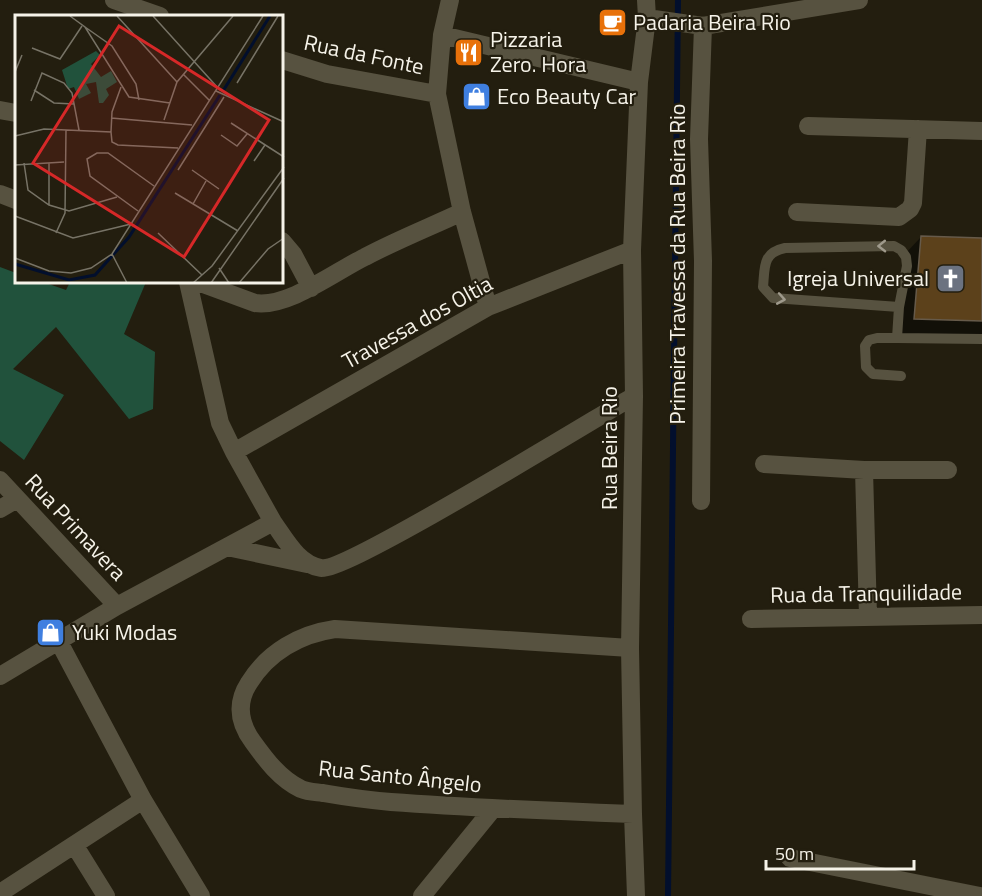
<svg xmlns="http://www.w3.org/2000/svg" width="982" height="896" viewBox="0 0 982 896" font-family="'Titillium Web',sans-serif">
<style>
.forest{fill:#21523c}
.shadow{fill:#0007}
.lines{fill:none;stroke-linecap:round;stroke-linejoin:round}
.stream{stroke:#020f2d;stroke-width:6}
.building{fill:#5c411b;stroke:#665a4a;stroke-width:1.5}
.lane{stroke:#575240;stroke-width:10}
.street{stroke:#575240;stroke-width:18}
.oneway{stroke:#9f9a8c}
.labels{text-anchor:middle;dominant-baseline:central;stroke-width:4.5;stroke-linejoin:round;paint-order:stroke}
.poi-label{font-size:22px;fill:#f6f3e9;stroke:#231e0f;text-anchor:start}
.street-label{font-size:22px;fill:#f6f3e9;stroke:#231e0f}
.inset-river{fill:none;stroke:#020f2d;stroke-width:3}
.inset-road{fill:none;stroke:#777366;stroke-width:1.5}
.view{fill:#d62828;fill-opacity:0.15;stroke:#d62828;stroke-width:3}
.inset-edge{fill:none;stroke:#f6f3e9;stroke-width:3}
</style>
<rect width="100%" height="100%" fill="#231e0f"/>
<path class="forest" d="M0 267 16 273V282H43L66 290 70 282H146L124 334 155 352 153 409 129 419 56 327 13 369 64 395 24 460 0 441Z"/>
<path class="shadow" d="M921 237 982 239V338L897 336 904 255Z"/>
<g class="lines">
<path class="stream" d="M668 896 678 0"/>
</g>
<path class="building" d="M921 236 982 238V321L914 319Z"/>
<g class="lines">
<path class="lane" d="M899 307 773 298 763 287C765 267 762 253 785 248L894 246 901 250 906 257 907 266 899 307 897 338 982 339
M897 338H877L869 340 865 346 866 367 873 374 901 376"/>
<path class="street" d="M114 0 160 16
M450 0 442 35 437 94 462 212 488 307
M647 18 703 26 859 0
M442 35 639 82
M282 60 327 74 437 94
M0 110 16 113
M808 126 982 131
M0 194 16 200
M797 212 899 217 910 209 913 203 918 129
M282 241 293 254 311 288
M188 282 220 423 234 452 273 522
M198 282 255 303C288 308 336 271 365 257 397 240 430 227 462 212
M234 452 488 307 632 250
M764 464 864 470H948
M864 470 868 616
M0 480 117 606
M701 501 703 261 699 139 703 26
M0 509 17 499
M227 547 307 564
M751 619 982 615
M59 642 143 800 201 896
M630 648 335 629C300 634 268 652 249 683 236 703 239 723 253 742 266 760 280 779 301 789 308 792 316 792 323 793 346 797 368 800 391 802 472 808 552 811 633 814
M0 676 117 606 273 522C286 540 298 564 321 568 346 572 594 419 634 396
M75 846 106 896
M790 858 980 896
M0 893 143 800
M422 896 492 810
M636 896 633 814 630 648 634 396 632 250 639 82 647 18 646 0"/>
</g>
<defs><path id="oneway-chevron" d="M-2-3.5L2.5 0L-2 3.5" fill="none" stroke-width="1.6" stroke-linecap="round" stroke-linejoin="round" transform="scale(1.5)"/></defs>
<g class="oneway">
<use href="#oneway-chevron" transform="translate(882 246) rotate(179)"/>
<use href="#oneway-chevron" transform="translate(781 299) rotate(10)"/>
</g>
<defs>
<symbol id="cafe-square" viewBox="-11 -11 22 22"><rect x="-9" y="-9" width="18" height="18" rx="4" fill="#e8710a" stroke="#231e0f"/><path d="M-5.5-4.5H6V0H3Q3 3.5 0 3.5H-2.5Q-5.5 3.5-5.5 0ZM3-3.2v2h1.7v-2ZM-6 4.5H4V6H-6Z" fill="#fff"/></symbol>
<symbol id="restaurant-square" viewBox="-11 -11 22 22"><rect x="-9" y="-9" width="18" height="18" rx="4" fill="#e8710a" stroke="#231e0f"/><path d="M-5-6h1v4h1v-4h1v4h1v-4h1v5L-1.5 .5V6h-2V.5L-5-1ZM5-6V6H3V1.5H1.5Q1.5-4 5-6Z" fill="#fff"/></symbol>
<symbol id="shop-square" viewBox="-11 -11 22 22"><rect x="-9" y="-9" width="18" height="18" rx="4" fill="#3f7fe0" stroke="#231e0f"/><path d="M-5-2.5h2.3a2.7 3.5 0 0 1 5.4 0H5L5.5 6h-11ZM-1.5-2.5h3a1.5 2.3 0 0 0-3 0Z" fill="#fff"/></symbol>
<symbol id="church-square" viewBox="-11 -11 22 22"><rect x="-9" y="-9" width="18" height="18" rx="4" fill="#6b7280" stroke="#231e0f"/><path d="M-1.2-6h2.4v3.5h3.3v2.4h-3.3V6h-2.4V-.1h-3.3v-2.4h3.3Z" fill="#fff"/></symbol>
</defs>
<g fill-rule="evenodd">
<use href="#cafe-square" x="596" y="6" width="33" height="33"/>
<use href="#restaurant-square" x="452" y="36" width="33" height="33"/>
<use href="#shop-square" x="460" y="80" width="33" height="33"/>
<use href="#church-square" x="934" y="262" width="33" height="33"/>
<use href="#shop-square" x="34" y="616" width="33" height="33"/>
</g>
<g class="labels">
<g class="poi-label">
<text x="633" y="22">Padaria Beira Rio</text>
<text x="490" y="39">Pizzaria<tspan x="490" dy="25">Zero. Hora</tspan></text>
<text x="497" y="96">Eco Beauty Car</text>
<text x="929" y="278" text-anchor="end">Igreja Universal</text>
<text x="72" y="632">Yuki Modas</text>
</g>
<g class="street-label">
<text transform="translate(364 54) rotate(12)">Rua da Fonte</text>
<text transform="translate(677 264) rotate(-90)">Primeira Travessa da Rua Beira Rio</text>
<text transform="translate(417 322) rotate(-29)">Travessa dos Oltia</text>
<text transform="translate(609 448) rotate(-90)">Rua Beira Rio</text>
<text transform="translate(76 527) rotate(47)">Rua Primavera</text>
<text transform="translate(866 593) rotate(-1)">Rua da Tranquilidade</text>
<text transform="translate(400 776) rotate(6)">Rua Santo Ângelo</text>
</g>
</g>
<g transform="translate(15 15)">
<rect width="268" height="268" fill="#231e0f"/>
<path d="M81 36 85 40 76 49 86 62 96 56 102 67 91 74 94 80 88 88H84L81 67 71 69 76 78 64 84 59 72 53 74 47 55Z" fill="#21523c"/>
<path class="inset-river" d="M208 76 255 1M0 249 54 265 80 260 114 222 205 80"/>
<path class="inset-road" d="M55 1 70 12 114 82 155 88M102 1 162 67M138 1 203 73M70 12 97 31 121 69 124 85M17 33 45 44 67 11M0 57 7 40M168 59 194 85M222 68 263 1M19 75 39 88 59 89M201 76 269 107M16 86 27 58 49 68 57 78 64 115M96 103 177 110M149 105 162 67 218 1M216 108 269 142M96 117 97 97 106 72M206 120 222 131 232 119M0 121 29 114 96 117 97 127 103 130 163 133M239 146 250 130M9 148 13 175 34 190 54 196 102 182M0 150 49 147M163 155 209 82M177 155 204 174M160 178 223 216M178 189 191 166M34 190V148M123 196 75 161 72 144 82 138H93L139 171M0 201 58 223 116 209M41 218 50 198 51 115M143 218 187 260M97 239 112 268M0 243 34 256 56 258 76 253 97 239 248 1M204 253 214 268M178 268 197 251 269 152M196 268 269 163M224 268 253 234 269 223"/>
<path class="view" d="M104 11 254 105 169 242 18 148Z"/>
<rect width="268" height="268" class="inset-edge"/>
</g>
<path d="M766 860v9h148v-9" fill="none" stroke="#f6f3e9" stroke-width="3"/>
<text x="775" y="860" font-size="18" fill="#f6f3e9" stroke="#231e0f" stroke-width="4.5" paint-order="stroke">50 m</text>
</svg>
